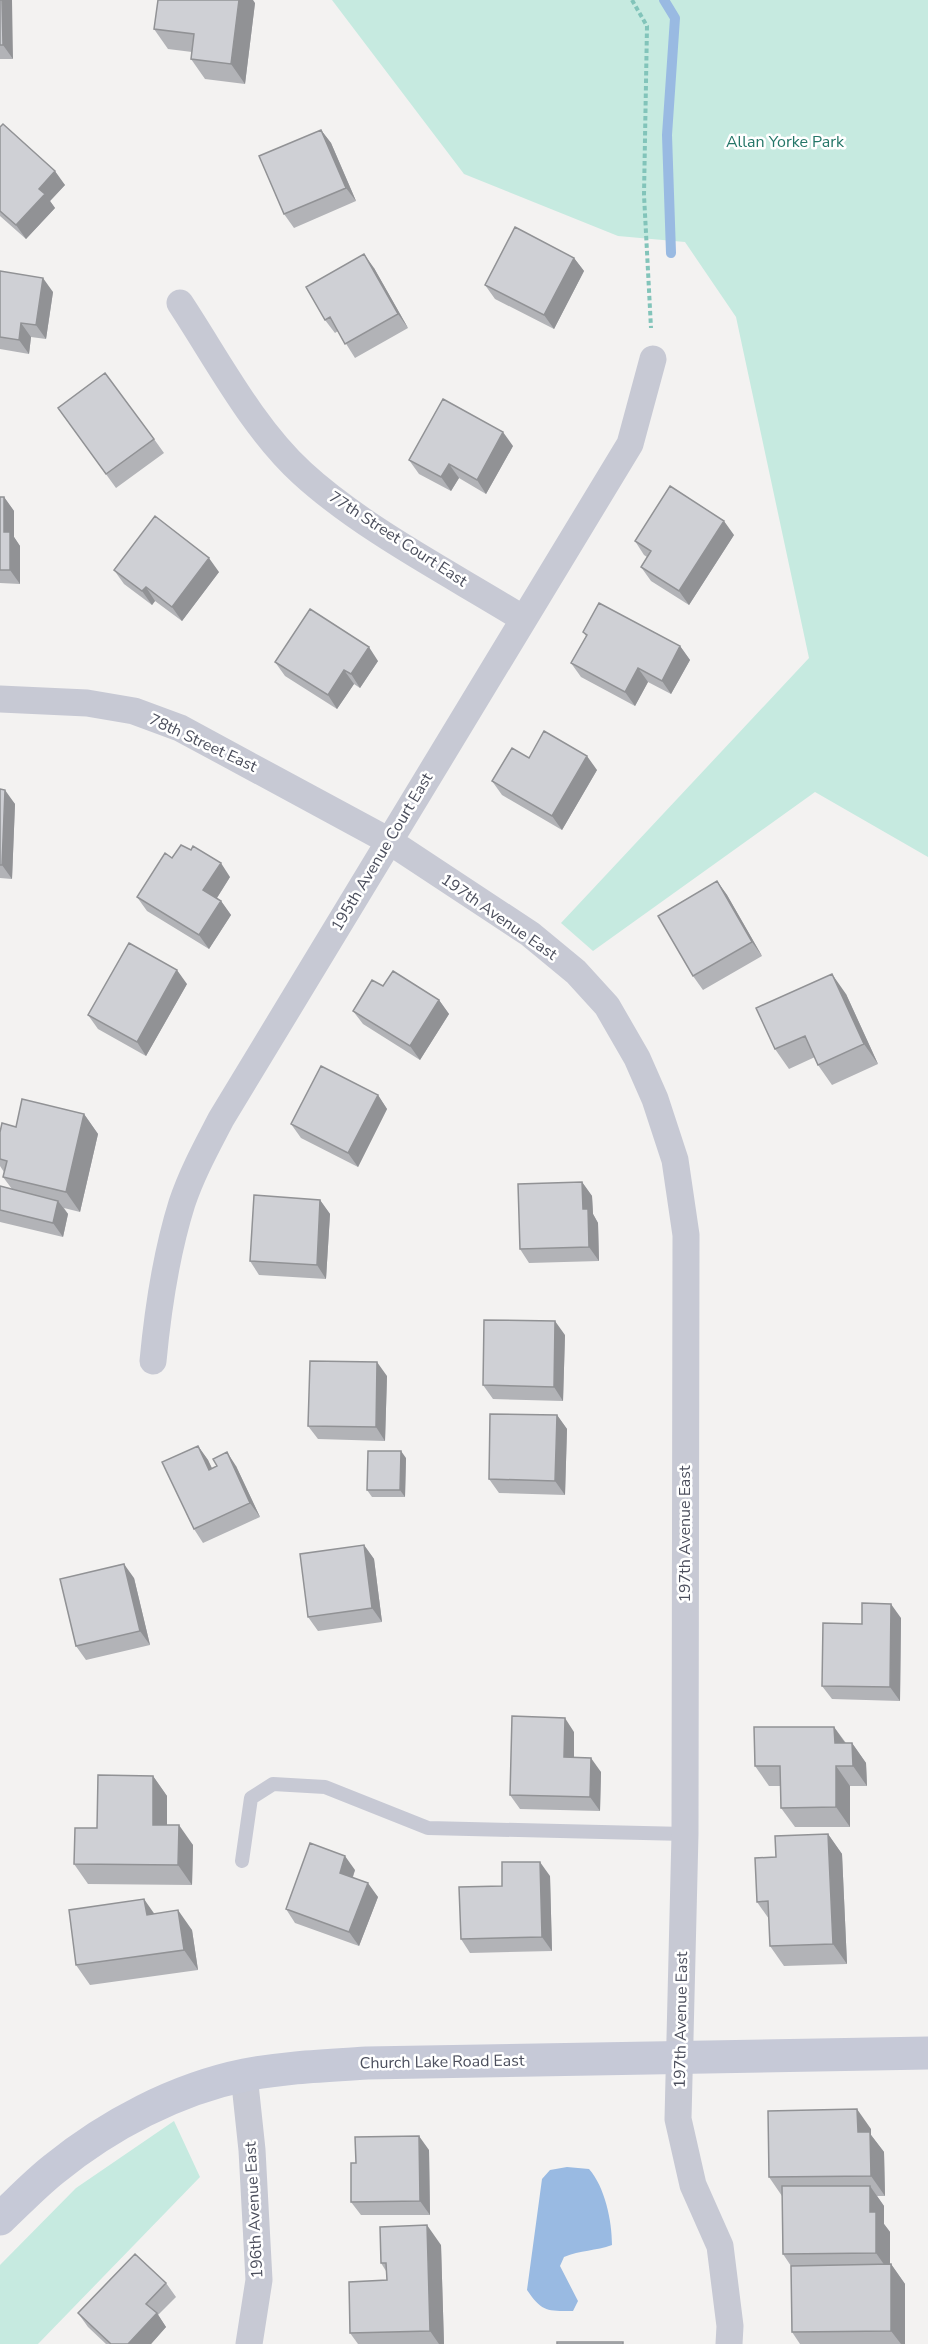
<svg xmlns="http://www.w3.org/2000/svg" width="928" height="2344" viewBox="0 0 928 2344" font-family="'Nunito Sans',sans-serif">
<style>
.green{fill:#c6eae0}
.water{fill:#99bae2}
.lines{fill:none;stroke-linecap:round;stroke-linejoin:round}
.stream{stroke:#99bae2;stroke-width:10}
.path{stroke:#82c4ba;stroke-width:4;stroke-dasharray:4.5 3;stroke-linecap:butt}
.lane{stroke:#c7c9d4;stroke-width:14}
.street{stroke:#c7c9d4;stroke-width:27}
.secondary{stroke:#c6c9d7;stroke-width:33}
.wall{fill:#b2b3b7}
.shaded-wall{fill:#919295}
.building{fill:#cfd0d5;stroke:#919295;stroke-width:1.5}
.labels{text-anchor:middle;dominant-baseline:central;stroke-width:5;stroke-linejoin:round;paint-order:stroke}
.park-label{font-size:16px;fill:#247668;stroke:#fff}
.street-label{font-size:16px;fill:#4b4e5c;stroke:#fff}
</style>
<rect width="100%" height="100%" fill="#f3f2f1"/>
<path class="green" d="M332 0H928V857L815 792 593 951 561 923 809 658 736 317 685 242 618 236 464 174Z
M174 2121 200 2177 38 2344H0V2265L76 2188Z"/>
<path class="water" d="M567 2167 589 2169C605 2187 612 2221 612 2245 596 2251 580 2250 564 2257L560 2266 578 2301 573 2311C547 2311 542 2312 527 2290L542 2179 550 2170Z"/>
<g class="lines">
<path class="stream" d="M664 0 675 18 667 135 671 253"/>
<path class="path" d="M632 0 647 26 644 195 651 328"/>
<path class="lane" d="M242 1861 251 1798 273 1784 325 1787 428 1828 685 1834"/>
<path class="street" d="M180 303C217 359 252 427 302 473 363 529 451 574 522 618
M0 699 87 703 134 711 180 728 389 841 530 934 576 972 607 1006 637 1058 655 1099 675 1160 686 1235 685 1834 678 2119 693 2185 720 2246 730 2326 729 2344
M153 1361C158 1308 166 1254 182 1203 192 1173 207 1146 221 1119L630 444 653 359
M244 2075 252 2150 259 2280 249 2344"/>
<path class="secondary" d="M0 2219C18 2202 35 2184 54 2169 108 2125 176 2089 245 2075 285 2067 326 2066 367 2063L928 2053"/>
</g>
<path class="wall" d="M0 0 13 59H0Z
M255 3 245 84 205 79 191 59 192 52 168 49 154 29Z
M0 127 65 185 50 201 55 208 26 239 0 216Z
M321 130 331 143 356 201 294 228 284 214Z
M574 258 584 271 554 329 495 299 485 285Z
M374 268 408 328 355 358 338 331 335 333 325 320Z
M0 271 53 292 46 339 31 337 29 354 0 349Z
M58 408 154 439 164 453 116 488Z
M513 446 486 494 459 478 451 491 419 474 409 460Z
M0 497H4L14 511V537L20 546V584L0 583Z
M734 535 689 605 651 581 641 567 647 557 644 555 635 541Z
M114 570 219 572 182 621 155 601 152 605 124 584Z
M583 632 680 646 690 660 671 694 648 682 635 706 581 677 571 663 586 636Z
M378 661 360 688 354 684 337 709 285 676 275 662Z
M529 758 597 770 562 830 502 795 492 781Z
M0 789 15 804 12 879 0 878Z
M230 877 217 898 221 901 231 915 209 949 147 911 137 897Z
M717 881 727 895 762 956 703 990 693 976Z
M187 984 146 1056 98 1029 88 1015Z
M383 986 439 1000 449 1014 420 1060 363 1024 353 1011Z
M846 994 878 1064 832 1085 818 1065 815 1057 789 1069 775 1049Z
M378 1095 387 1109 358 1167 301 1138 291 1124Z
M84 1114 98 1134 80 1212 64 1208 68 1214 63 1237 0 1222V1186L12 1189 3 1177 4 1172 0 1166V1132L16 1127Z
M582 1182 592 1196 593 1214 598 1223 599 1261 529 1263 520 1249Z
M320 1200 330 1214 326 1279 259 1275 250 1261Z
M565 1335 563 1401 493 1399 483 1385Z
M387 1376 385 1441 318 1439 308 1426Z
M557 1415 567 1429 565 1495 499 1493 489 1479Z
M198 1446 208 1460 212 1468 236 1466 260 1517 203 1543 194 1529Z
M406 1458 405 1497H372L367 1490Z
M364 1545 374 1559 382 1622 318 1631 308 1617Z
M134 1578 150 1645 86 1660 76 1646Z
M901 1618 900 1701 832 1699 822 1686Z
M834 1727 846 1743H852L866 1763 867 1786H850V1827H795L781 1808V1786H769L755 1766Z
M574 1732V1757L601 1772 600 1811 520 1809 510 1795Z
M153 1776 167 1796V1825L193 1845 192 1885 88 1884 74 1864 97 1828Z
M828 1834 842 1854 847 1964 784 1966 770 1946 769 1919 757 1902 776 1857Z
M355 1870 353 1877 378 1897 359 1946 295 1923 286 1909Z
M550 1876 552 1951 470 1953 461 1939 502 1886Z
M155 1914 192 1930 198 1970 90 1985 76 1965Z
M871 2129V2135L884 2152 885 2196H877L884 2206V2224L890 2232V2264H891L905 2284V2344H800L792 2332 791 2266 783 2254 782 2196 769 2177Z
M429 2150 430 2215H361L351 2202 356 2163Z
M441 2245 444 2344H358L350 2333 387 2280 386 2271 381 2263Z
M166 2283 176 2297 158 2315 166 2327 151 2344H106L88 2327 78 2313Z"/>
<path class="shaded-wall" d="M2 0H12L13 59 3 45Z
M239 0H253L255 3 245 84 231 64Z
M321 130 331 143 356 201 346 188Z
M55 171 65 185 50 201 55 208 26 239 16 225 39 189Z
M364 254 374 268 408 328 398 314Z
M574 258 584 271 554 329 544 315Z
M43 278 53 292 46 339 36 325Z
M21 323 31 337 29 354 19 340Z
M503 432 513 446 486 494 477 480Z
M449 464 459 478 451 491 441 477Z
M4 497 14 511V537L20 546V584L10 570 4 532Z
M724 521 734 535 689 605 679 591Z
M209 558 219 572 182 621 172 607Z
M146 587 155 601 152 605 142 591Z
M680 646 690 660 671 694 662 681Z
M369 647 378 661 360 688 351 674Z
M638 668 648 682 635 706 625 692Z
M344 670 354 684 337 709 328 695Z
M587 756 597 770 562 830 552 816Z
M5 790 15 804 12 879 2 865Z
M221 863 230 877 213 904 203 890Z
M717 881 727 895 762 956 752 942Z
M221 901 231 915 209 949 199 935Z
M177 970 187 984 146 1056 137 1042Z
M832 974 846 994 878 1064 864 1044Z
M439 1000 449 1014 420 1060 410 1046Z
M378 1095 387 1109 358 1167 348 1153Z
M84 1114 98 1134 80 1212 66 1192Z
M582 1182 592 1196 593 1214 598 1223 599 1261 589 1247 583 1209Z
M320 1200 330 1214 326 1279 317 1265Z
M58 1201 68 1214 63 1237 53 1223Z
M555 1321 565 1335 563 1401 554 1387Z
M377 1362 387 1376 385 1441 376 1427Z
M557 1415 567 1429 565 1495 555 1481Z
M198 1446 208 1460 219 1484 209 1470Z
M401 1451 406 1458 405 1497 400 1490Z
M227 1452 236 1466 260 1517 250 1503Z
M364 1545 374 1559 382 1622 372 1608Z
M124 1564 134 1578 150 1645 140 1631Z
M891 1604 901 1618 900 1701 890 1687Z
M565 1718 574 1732V1771L564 1757Z
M834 1727 848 1747 835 1743Z
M852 1743 866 1763 867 1786 853 1766Z
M591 1758 601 1772 600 1811 590 1797Z
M836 1766 850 1786V1827L836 1807Z
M153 1776 167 1796V1845L153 1825Z
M179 1825 193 1845 192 1885 178 1865Z
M828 1834 842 1854 847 1964 833 1944Z
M345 1856 355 1870 349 1887 340 1873Z
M540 1862 550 1876 552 1951 542 1937Z
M368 1883 378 1897 359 1946 349 1932Z
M144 1899 158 1919 147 1915Z
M178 1910 192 1930 198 1970 184 1950Z
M857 2109 871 2129V2135L884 2152 885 2196 871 2176 858 2132Z
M419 2136 429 2150 430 2215 420 2201Z
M870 2186 884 2206V2224L890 2232V2273L876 2253 870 2212Z
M427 2225 441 2245 444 2344H439L430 2331Z
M891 2264 905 2284V2344H901L891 2331Z
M157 2313 166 2327 151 2344H128Z"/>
<path class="building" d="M0 0H2L3 45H0Z
M158 0H239L231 64 191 59 194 34 154 29Z
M3 124 55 171 39 189 45 194 16 225 0 211V127Z
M321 130 346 188 284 214 259 156Z
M515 227 574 258 544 315 485 285Z
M364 254 398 314 345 344 330 317 325 320 306 287Z
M0 271 43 278 36 325 21 323 19 340 0 337Z
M105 373 154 439 106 474 58 408Z
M443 399 503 432 477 480 449 464 441 477 409 460Z
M670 486 724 521 679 591 641 567 651 551 635 541Z
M0 497H4V532H10V570H0Z
M155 516 209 558 172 607 146 587 142 591 114 570Z
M599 603 680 646 662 681 638 668 625 692 571 663 587 635 583 632Z
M310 609 369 647 351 674 344 670 328 695 275 662Z
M544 731 587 756 552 816 492 781 512 748 529 758Z
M0 789 5 790 2 865H0Z
M181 845 191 850 193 846 221 863 203 890 221 901 199 935 137 897 165 853 172 858Z
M717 881 752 942 693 976 658 916Z
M129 943 177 970 137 1042 88 1015Z
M393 971 439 1000 410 1046 353 1011 372 980 383 986Z
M832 974 864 1044 818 1065 805 1036 775 1049 756 1008Z
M321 1066 378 1095 348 1153 291 1124Z
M22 1099 84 1114 66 1192 3 1177 7 1161 0 1159V1132L2 1123 16 1127Z
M582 1182 583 1209H588L589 1247 520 1249 518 1184Z
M0 1186 58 1201 53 1223 0 1210Z
M254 1195 320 1200 317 1265 250 1261Z
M484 1320 555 1321 554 1387 483 1385Z
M310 1361 377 1362 376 1427 308 1426Z
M490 1414 557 1415 555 1481 489 1479Z
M198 1446 209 1470 217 1466 213 1459 227 1452 250 1503 194 1529 162 1462Z
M368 1451H401L400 1490H367Z
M364 1545 372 1608 308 1617 300 1554Z
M124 1564 140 1631 76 1646 60 1579Z
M862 1603 891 1604 890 1687 822 1686 823 1623 862 1624Z
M512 1716 565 1718 564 1757 591 1758 590 1797 510 1795Z
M754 1727H834L835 1743H852L853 1766H836V1807L781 1808 780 1766H755Z
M98 1775 153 1776V1825H179L178 1865 74 1864 75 1828H97Z
M828 1834 833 1944 770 1946 768 1901 757 1902 755 1858 776 1857 775 1836Z
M310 1843 345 1856 340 1873 368 1883 349 1932 286 1909Z
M502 1862H540L542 1937 461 1939 459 1887 502 1886Z
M144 1899 147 1915 178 1910 184 1950 76 1965 69 1910Z
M857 2109 858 2132H870L871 2176 769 2177 768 2111Z
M419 2136 420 2201 351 2202V2163H356L355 2137Z
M782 2186H870V2212H876V2253L783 2254Z
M427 2225 430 2331 350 2333 349 2282 387 2280 386 2263H381L380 2227Z
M135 2254 166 2283 146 2304 157 2313 128 2344H111L78 2313Z
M891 2264V2331L792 2332 791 2266Z
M557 2342H623V2344H557Z"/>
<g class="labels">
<g class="park-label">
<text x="785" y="142">Allan Yorke Park</text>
</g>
<g class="street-label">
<text transform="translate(398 539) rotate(33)">77th Street Court East</text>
<text transform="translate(203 743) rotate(25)">78th Street East</text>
<text transform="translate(382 852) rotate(-59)">195th Avenue Court East</text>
<text transform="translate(499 917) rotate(35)">197th Avenue East</text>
<text transform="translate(685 1534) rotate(-90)">197th Avenue East</text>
<text transform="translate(681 2020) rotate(-89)">197th Avenue East</text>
<text transform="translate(442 2062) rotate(-1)">Church Lake Road East</text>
<text transform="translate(254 2210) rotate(-93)">196th Avenue East</text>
</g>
</g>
</svg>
